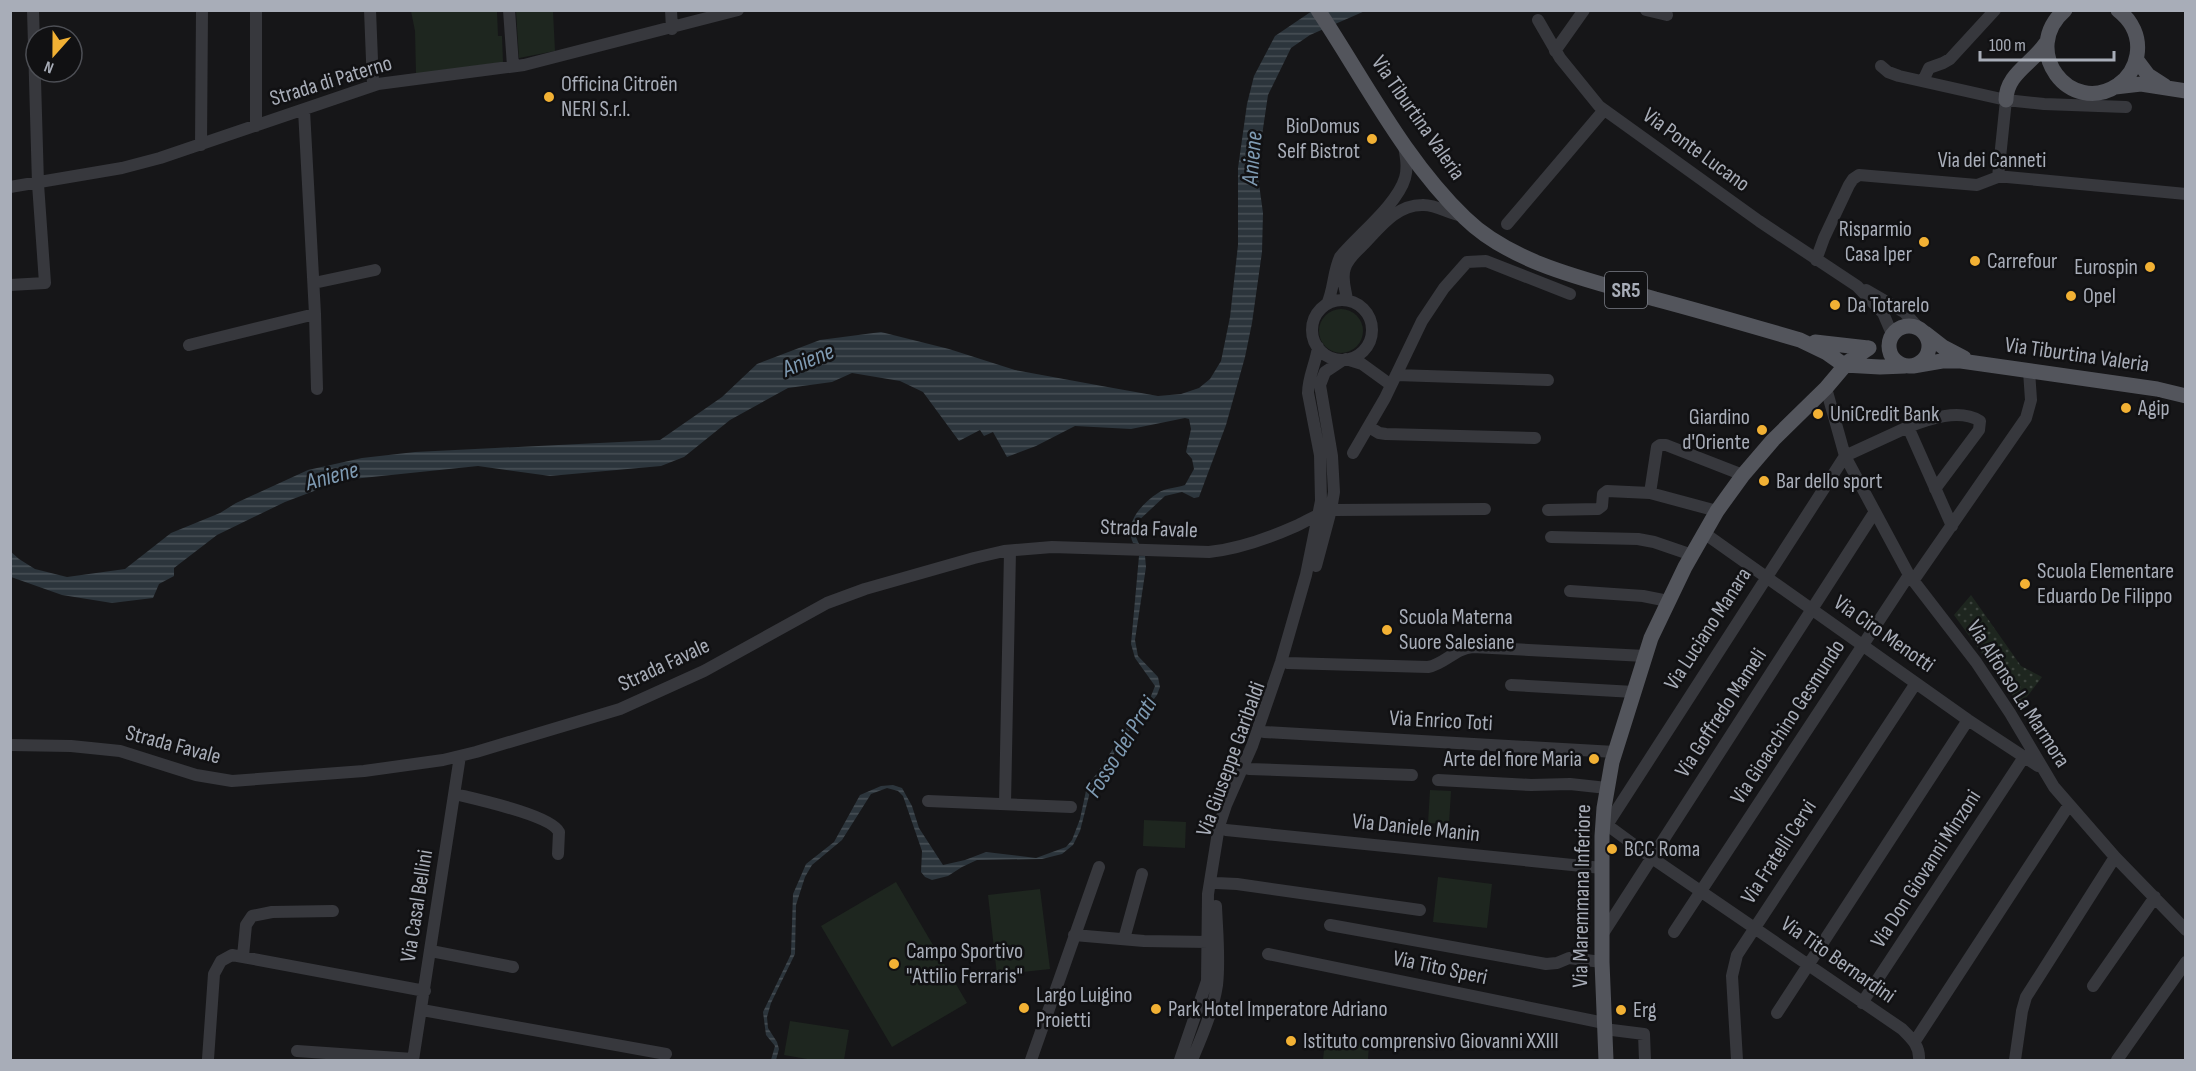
<svg xmlns="http://www.w3.org/2000/svg" width="2196" height="1071" viewBox="0 0 2196 1071" font-family="'Sofia Sans Condensed',sans-serif">
<style>
.grass{fill:#1e261f}
.park{fill:url(#park-dots)}
.water{fill:url(#water-rules)}
.lines{fill:none;stroke-linecap:round;stroke-linejoin:round}
.minor{stroke:#37383d;stroke-width:12}
.major{stroke:#53555c;stroke-width:15}
.poi-dot{fill:#f2b134;stroke:#111113;stroke-width:2}
.labels{text-anchor:middle;dominant-baseline:central;stroke-width:5;stroke-linejoin:round;paint-order:stroke}
.shield{fill:#111113;stroke:#7b7e86;stroke-width:1.5}
.shield-label{font-size:21px;font-weight:bold;fill:#a8adb8}
.street-label{font-size:22px;fill:#a8adb8;stroke:#111113}
.poi-label{font-size:22px;fill:#a8adb8;stroke:#111113;text-anchor:start}
.water-label{font-size:24px;font-style:italic;fill:#7f9bb3;stroke:#111113}
</style>
<defs>
<pattern id="park-dots" width="8" height="8" patternUnits="userSpaceOnUse" patternTransform="scale(1.5)"><rect width="8" height="8" fill="#1e261f"/><path d="M2 2h.1M6 6h.1" fill="none" stroke="#3c433d" stroke-width="1.8" stroke-linecap="round"/></pattern>
<pattern id="water-rules" width="6" height="5" patternUnits="userSpaceOnUse" patternTransform="scale(1.5)"><rect width="6" height="5" fill="#2c353c"/><path d="M0 2.5h6" fill="none" stroke="#485056"/></pattern>
</defs>
<rect width="100%" height="100%" fill="#161618"/>
<path class="grass" d="M411 11H497L498 36H502L503 62 416 74 415 31Z
M516 11H553L555 51 519 58Z
M1319 331a22 22 0 1 1 44 0a22 22 0 1 1-44 0Z
M1430 790 1451 791 1449 824 1428 823Z
M1144 820 1186 822 1185 848 1143 846Z
M1438 877 1492 884 1487 928 1433 922Z
M896 882 967 1003 892 1047 821 926Z
M1040 889 1050 969 997 975 988 895Z
M790 1021 849 1030 844 1060H813L784 1055Z
M1325 1041 1369 1043 1368 1060H1323Z"/>
<path class="park" d="M1971 595 2021 666 2042 677 2020 706 1954 615Z"/>
<path class="water" d="M1312 11H1365L1310 35 1291 48 1268 95 1257 169 1263 213 1262 252 1252 323 1245 357 1226 425 1199 497 1194 498 1182 492 1165 496 1136 523V537L1139 544 1133 543C1124 523 1141 504 1158 493 1165 488 1177 488 1185 485L1194 469 1192 459 1186 452 1191 429 1189 419 1185 418 1131 429 1075 426 1036 446 1007 457 993 432 984 436 980 430 959 441 923 392 900 381 852 373 832 382 788 388 730 420 684 457 661 466 550 476 478 466 343 480 285 502 217 535 174 568V576L159 584 153 598 112 603 62 595 11 577 10 551 19 559 35 569 67 577 125 569 171 533 220 513 236 503 308 470 362 458 415 452 660 440 722 397 757 364 820 340 881 332 949 349 1015 370 1102 386 1158 396 1181 394 1199 388 1210 379 1221 361 1230 317 1238 245V168L1247 104 1254 76 1275 36Z
M1139 556H1145L1146 567 1135 640 1138 656 1158 677 1160 687 1157 695 1126 735 1090 792 1080 831 1073 845 1062 854 1042 859 977 860 962 867 948 876 932 880 925 877 921 872 922 851 903 796 898 791 887 788 871 794 842 840 812 865 805 877 796 905 795 954 771 1003 767 1017 768 1028 777 1042 779 1049 776 1060H771L775 1046 766 1035 763 1012 791 954 793 894 806 864 834 842 860 795 881 786 893 785 902 788 912 806 919 828 943 865 965 860 986 852 1036 858 1066 847 1072 840 1080 819 1087 786 1098 772 1127 727 1151 696 1155 686 1135 658 1131 644Z"/>
<g class="lines">
<path class="minor" d="M256 10V126
M370 10 373 85
M509 10 513 66
M671 10 672 29
M1646 10 1667 15
M1538 20 1560 58 1599 106 1759 221 1857 286 1883 313 1892 334
M1555 51 1584 10
M1881 66 1888 72 1899 76 2006 100 2044 104 2126 107
M1923 81 1929 68 1943 63 1950 59 1995 10
M304 110 315 314 317 389
M201 145 202 10
M1998 177 2006 100
M10 187 122 168 160 158 378 84 524 65 738 10
M1507 224 1604 110
M1816 260 1824 238 1849 185 1853 179 1859 175 1977 185 1998 177H2007L2186 194
M314 283 375 270
M10 285 45 283 38 184 33 10
M1866 290 1904 312 1918 327
M1347 300C1346 290 1341 279 1345 268 1348 258 1357 251 1365 243 1381 226 1397 205 1422 205 1436 204 1449 214 1463 216
M1312 330a30 30 0 1 1 60 0a30 30 0 1 1-60 0Z
M1327 304C1334 289 1333 272 1340 257 1358 235 1397 205 1405 178 1408 168 1406 157 1404 146
M189 345 315 314
M1346 359 1362 364 1391 385
M1396 375 1548 380
M1826 388 1845 456 1909 575 1976 662 2010 713 2054 787 2115 857 2186 930
M1369 427 1379 433 1386 434 1535 438
M1908 427C1929 419 1959 408 1980 421L1979 430 1935 489
M1353 453 1385 398 1422 321 1444 288 1467 262 1486 261 1570 294
M1548 510 1598 509 1602 506 1603 494 1607 491 1650 493
M1717 511 1650 493 1657 447 1660 445H1666L1743 475
M1704 533 1968 720 2038 766
M1551 537 1638 539 1654 542 1692 555
M1316 566 1331 510 1334 492 1332 456 1320 385 1325 372 1343 360
M1913 581 2026 418 2031 400 2029 371
M1570 591 1643 596 1668 601
M1287 663 1428 667C1445 664 1455 648 1473 647L1645 656
M1511 685 1634 692
M1264 732 1615 752
M10 745 71 746 120 751 196 775 232 781 364 771 443 760 476 752 620 709 704 671 827 603 865 589 974 558 1004 551 1052 547 1209 552C1238 549 1269 538 1296 526 1309 520 1320 512 1335 510L1485 509
M1249 769 1412 775
M1438 780 1531 785 1570 784 1607 788
M455 794C475 799 551 815 559 832L558 854
M928 801 1071 807
M1005 804 1010 551
M1603 822 1652 858 1902 1029C1912 1039 1920 1046 1919 1060
M1607 825 1845 456 1908 427 1952 526
M1226 830 1602 868
M1216 883 1237 884 1420 910
M1330 925 1546 964 1557 963 1569 958 1602 962
M1674 932 1909 575
M1074 935 1144 941 1208 942
M1602 935 1874 513
M1124 939 1142 874
M431 951 513 967
M1268 954 1604 1023
M243 956 246 925 252 916 272 912 333 911
M2093 986 2155 897
M1862 1003 2024 757
M422 1010 666 1054
M1777 1013 1968 720
M1604 1029 1644 1034 1645 1060
M1915 1041 2069 805
M297 1051 413 1059
M208 1059 214 974 221 961 232 955 425 991
M413 1060 460 756
M1031 1060 1099 867
M1180 1060 1207 981 1208 894 1219 826 1226 805 1252 746 1281 662 1306 575 1321 501 1320 455 1308 393C1308 377 1316 363 1318 347
M1192 1060C1202 1036 1213 1011 1217 985 1220 959 1217 932 1216 906
M1737 1060 1732 976 1737 955 1916 683
M2015 1060 2022 1011 2026 997 2115 857
M2117 1060 2186 962"/>
<path class="major" d="M1318 10C1365 81 1404 159 1465 218 1513 265 1593 281 1655 299 1704 312 1752 326 1800 340L1827 353 1844 365 1880 367 1905 366
M2065 10C2019 50 2070 117 2118 85 2128 78 2135 67 2137 55 2140 37 2132 21 2118 10
M2136 59 2148 75 2165 86
M2115 87 2141 84 2186 91
M2006 100C2006 74 2032 64 2046 43
M1889 346a20 20 0 1 1 40 0a20 20 0 1 1-40 0Z
M1925 333 1943 347 1964 358
M1815 342 1868 348
M1913 366 1942 361H1961L2157 389 2186 396
M1606 1060 1602 962V836L1604 808 1612 762 1651 638 1685 567 1717 511 1743 475 1773 440 1826 388 1848 362 1869 348"/>
</g>
<g class="poi-dot">
<circle cx="549" cy="97" r="6"/>
<circle cx="1372" cy="139" r="6"/>
<circle cx="1924" cy="242" r="6"/>
<circle cx="1975" cy="261" r="6"/>
<circle cx="2150" cy="267" r="6"/>
<circle cx="2071" cy="296" r="6"/>
<circle cx="1835" cy="305" r="6"/>
<circle cx="2126" cy="408" r="6"/>
<circle cx="1818" cy="414" r="6"/>
<circle cx="1762" cy="430" r="6"/>
<circle cx="1764" cy="481" r="6"/>
<circle cx="2025" cy="584" r="6"/>
<circle cx="1387" cy="630" r="6"/>
<circle cx="1594" cy="759" r="6"/>
<circle cx="1612" cy="849" r="6"/>
<circle cx="894" cy="964" r="6"/>
<circle cx="1024" cy="1008" r="6"/>
<circle cx="1156" cy="1009" r="6"/>
<circle cx="1621" cy="1010" r="6"/>
<circle cx="1291" cy="1041" r="6"/>
</g>
<g class="labels">
<rect class="shield" x="1605" y="272" width="42" height="36" rx="4.5"/>
<g class="shield-label">
<text x="1626" y="290">SR5</text>
</g>
<g class="street-label">
<text transform="translate(331 81) rotate(-17)">Strada di Paterno</text>
<text transform="translate(1418 118) rotate(55)">Via Tiburtina Valeria</text>
<text transform="translate(1696 150) rotate(36)">Via Ponte Lucano</text>
<text x="1992" y="160">Via dei Canneti</text>
<text transform="translate(2077 355) rotate(8)">Via Tiburtina Valeria</text>
<text transform="translate(1149 529) rotate(2)">Strada Favale</text>
<text transform="translate(1708 629) rotate(-57)">Via Luciano Manara</text>
<text transform="translate(1884 634) rotate(35)">Via Ciro Menotti</text>
<text transform="translate(664 665) rotate(-25)">Strada Favale</text>
<text transform="translate(2018 694) rotate(57)">Via Alfonso La Marmora</text>
<text transform="translate(1721 713) rotate(-57)">Via Goffredo Mameli</text>
<text transform="translate(1441 721) rotate(3)">Via Enrico Toti</text>
<text transform="translate(1788 722) rotate(-57)">Via Gioacchino Gesmundo</text>
<text transform="translate(173 745) rotate(15)">Strada Favale</text>
<text transform="translate(1231 759) rotate(-70)">Via Giuseppe Garibaldi</text>
<text transform="translate(1416 828) rotate(6)">Via Daniele Manin</text>
<text transform="translate(1779 852) rotate(-57)">Via Fratelli Cervi</text>
<text transform="translate(1926 869) rotate(-57)">Via Don Giovanni Minzoni</text>
<text transform="translate(1582 896) rotate(-89)">Via Maremmana Inferiore</text>
<text transform="translate(417 906) rotate(-81)">Via Casal Bellini</text>
<text transform="translate(1838 960) rotate(35)">Via Tito Bernardini</text>
<text transform="translate(1440 968) rotate(12)">Via Tito Speri</text>
</g>
<g class="poi-label">
<text x="561" y="84">Officina Citroën<tspan x="561" dy="25">NERI S.r.l.</tspan></text>
<text x="1360" y="126" text-anchor="end">BioDomus<tspan x="1360" dy="25">Self Bistrot</tspan></text>
<text x="1912" y="229" text-anchor="end">Risparmio<tspan x="1912" dy="25">Casa Iper</tspan></text>
<text x="1987" y="261">Carrefour</text>
<text x="2138" y="267" text-anchor="end">Eurospin</text>
<text x="2083" y="296">Opel</text>
<text x="1847" y="305">Da Totarelo</text>
<text x="2138" y="408">Agip</text>
<text x="1830" y="414">UniCredit Bank</text>
<text x="1750" y="417" text-anchor="end">Giardino<tspan x="1750" dy="25">d'Oriente</tspan></text>
<text x="1776" y="481">Bar dello sport</text>
<text x="2037" y="571">Scuola Elementare<tspan x="2037" dy="25">Eduardo De Filippo</tspan></text>
<text x="1399" y="617">Scuola Materna<tspan x="1399" dy="25">Suore Salesiane</tspan></text>
<text x="1582" y="759" text-anchor="end">Arte del fiore Maria</text>
<text x="1624" y="849">BCC Roma</text>
<text x="906" y="951">Campo Sportivo<tspan x="906" dy="25">"Attilio Ferraris"</tspan></text>
<text x="1036" y="995">Largo Luigino<tspan x="1036" dy="25">Proietti</tspan></text>
<text x="1168" y="1009">Park Hotel Imperatore Adriano</text>
<text x="1633" y="1010">Erg</text>
<text x="1303" y="1041">Istituto comprensivo Giovanni XXIII</text>
</g>
<g class="water-label">
<text transform="translate(1252 158) rotate(-85)">Aniene</text>
<text transform="translate(808 360) rotate(-22)">Aniene</text>
<text transform="translate(332 476) rotate(-15)">Aniene</text>
<text transform="translate(1121 747) rotate(-58)">Fosso dei Prati</text>
</g>
</g>
<rect width="2196" height="1071" fill="none" stroke="#a8adb8" stroke-width="24"/>
<g transform="translate(54 54) rotate(201)"><circle r="28" fill="#111113" stroke="#4d4f55" stroke-width="1.5"/>
<path d="M0-4.5L10 22L0 15L-10 22Z" fill="#f2b134"/>
<text y="-9" font-size="16" font-weight="bold" text-anchor="middle" fill="#a8adb8">N</text>
</g>
<path d="M1980 51v9h134v-9" fill="none" stroke="#a8adb8" stroke-width="3"/>
<text x="1989" y="51" font-size="18" fill="#a8adb8" stroke="#111113" stroke-width="4.5" paint-order="stroke">100 m</text>
</svg>
